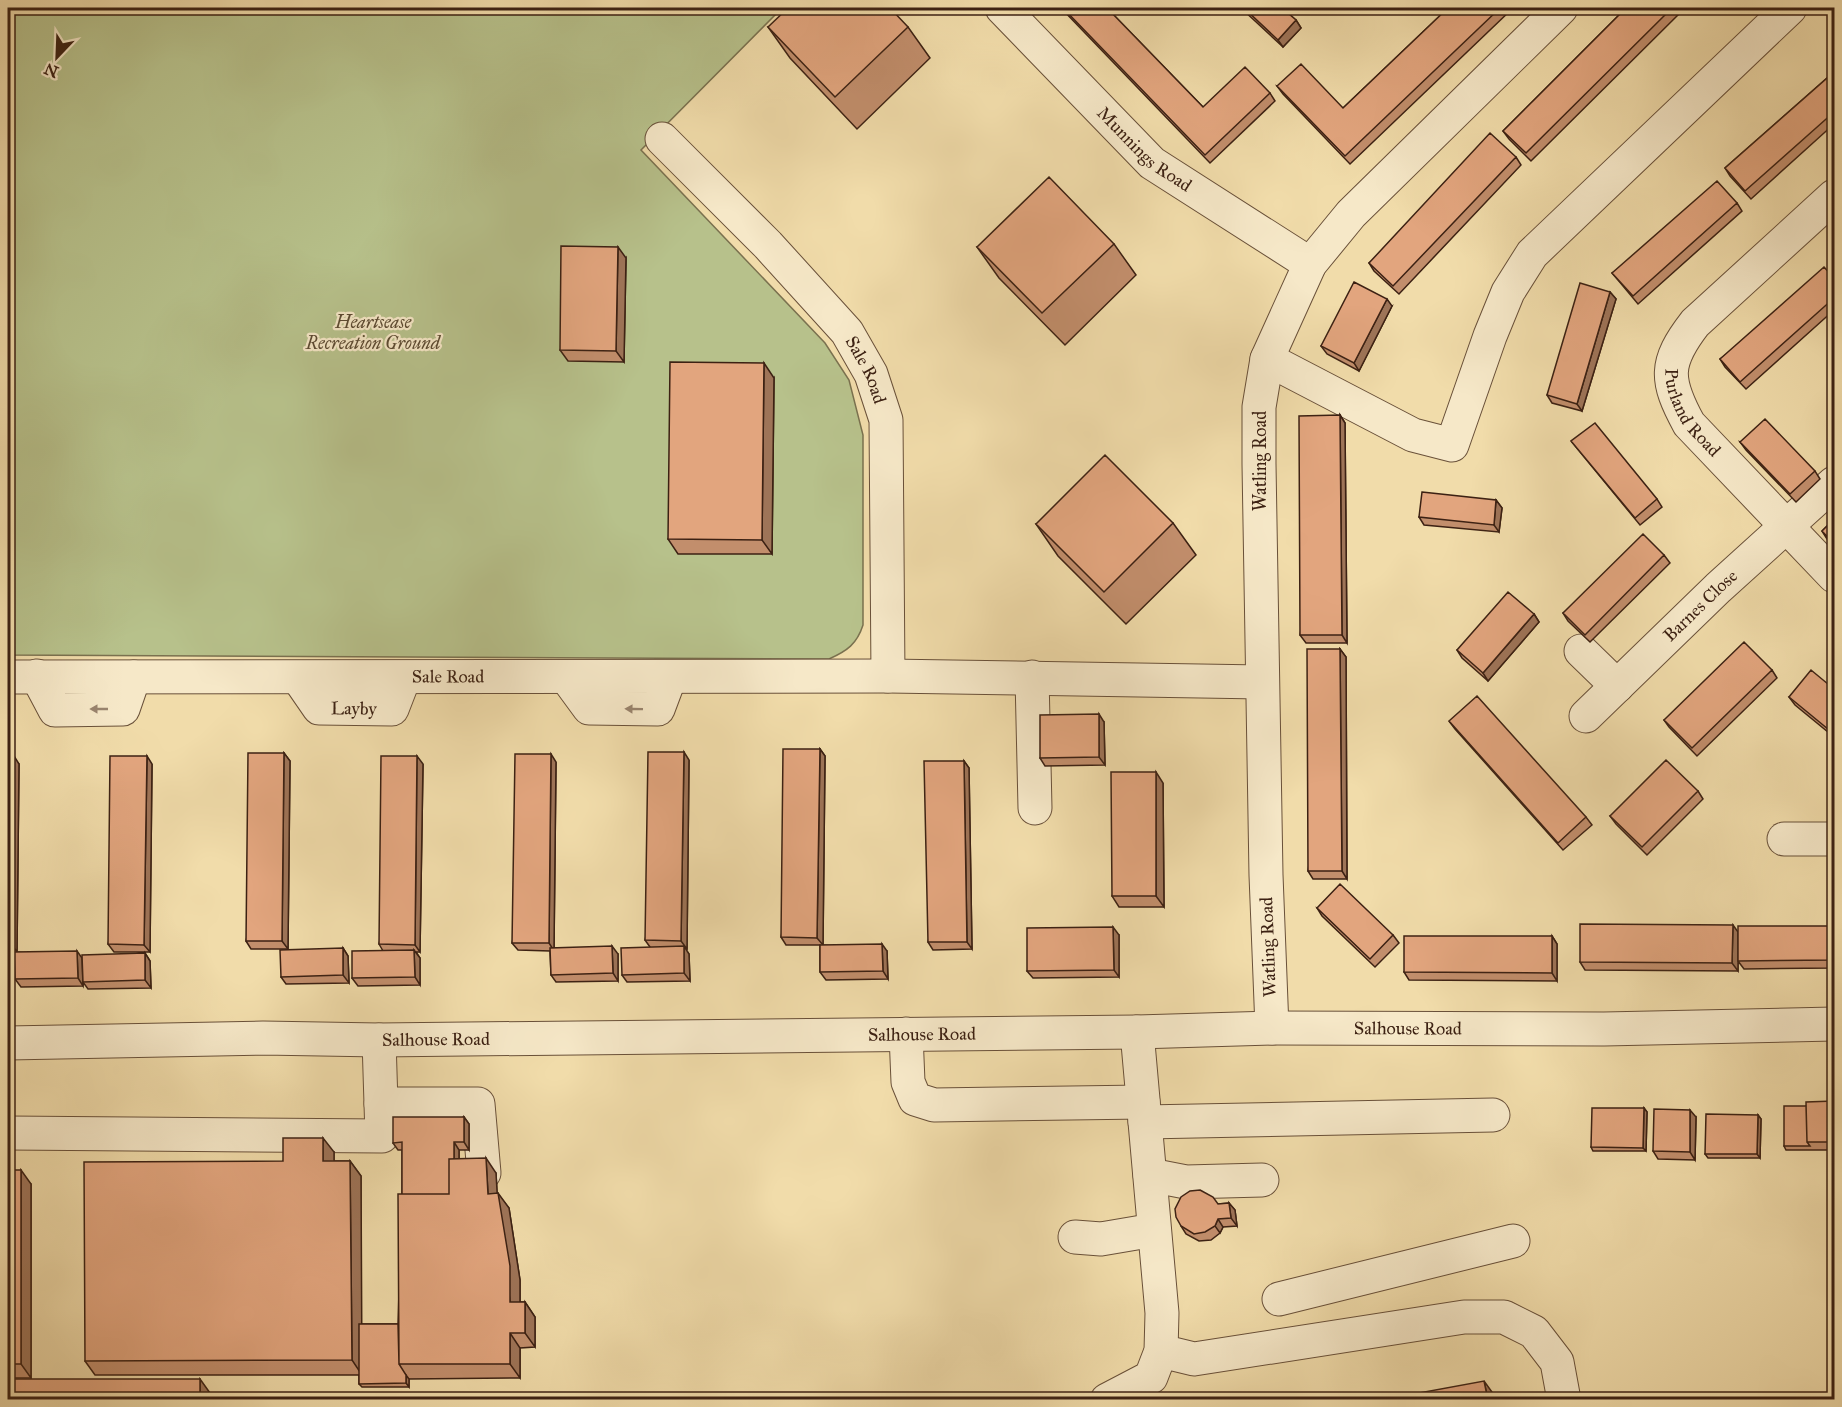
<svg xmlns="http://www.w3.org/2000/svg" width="1842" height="1407" viewBox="0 0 1842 1407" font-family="'IM FELL Great Primer',serif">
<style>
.green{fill:#b7c18b;stroke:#7a714f;stroke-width:1.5}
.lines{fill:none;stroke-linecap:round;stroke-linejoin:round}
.minor-casing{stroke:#695039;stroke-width:35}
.minor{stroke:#f6e8c8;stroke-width:33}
.wall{fill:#c28e6c;stroke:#3c2113;stroke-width:1.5}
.shaded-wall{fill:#9e7458;stroke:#3c2113;stroke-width:1.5}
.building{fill:#e2a57e;stroke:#3c2113;stroke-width:1.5}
.oneway{fill:#99846e}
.labels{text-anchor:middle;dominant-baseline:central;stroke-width:4.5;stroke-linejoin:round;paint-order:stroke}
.street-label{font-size:18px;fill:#3c2113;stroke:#f6e8c8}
.park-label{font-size:18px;font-style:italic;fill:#5b4931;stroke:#f6e8c8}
</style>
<rect width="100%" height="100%" fill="#f1dcaa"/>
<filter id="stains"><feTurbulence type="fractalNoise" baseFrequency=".00333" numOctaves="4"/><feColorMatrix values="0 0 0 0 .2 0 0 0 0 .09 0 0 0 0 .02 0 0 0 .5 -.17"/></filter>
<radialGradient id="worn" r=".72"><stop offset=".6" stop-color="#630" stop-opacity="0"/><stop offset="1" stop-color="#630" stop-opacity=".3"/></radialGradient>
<path class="green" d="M8 8H782L641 150 825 343 849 380 863 435V625C857 644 847 651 829 659L8 655Z"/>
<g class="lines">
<defs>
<g id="minor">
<path id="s1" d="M1002 8 1152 163 1310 264"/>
<path id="s2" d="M662 139 768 245 847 332 871 374 886 420 888 676"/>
<path id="s3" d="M1834 196 1695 323C1664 363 1665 380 1689 424L1834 576"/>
<path d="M1267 359 1413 435 1452 445 1490 336 1508 292 1532 254 1790 8"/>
<path d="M1581 651 1617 686"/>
<path d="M37 676 55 710 123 709 134 677"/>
<path id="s4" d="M8 677 888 676 1262 682"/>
<path d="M1032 677 1035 808"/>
<path d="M567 678 589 708 658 709 670 677"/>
<path id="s5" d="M299 679 319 708 392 709 404 678"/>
<path id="s6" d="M1586 716 1718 588 1834 483"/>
<path d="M1784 839H1834"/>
<path d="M1272 1028 1266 875 1259 464V407L1267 359 1310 264 1351 214 1561 8"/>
<path d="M906 1034 908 1082 915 1099 934 1105 1143 1102"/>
<path id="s7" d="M8 1043 263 1038 379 1040 1137 1032 1272 1028 1604 1029 1834 1024"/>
<path d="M381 1104H478L484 1173"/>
<path d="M1145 1122 1493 1115"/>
<path d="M8 1133 382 1136 379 1040"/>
<path d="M1150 1175 1186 1182 1262 1180"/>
<path d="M1075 1237 1101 1239 1154 1230"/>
<path d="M1279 1299 1513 1241"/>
<path d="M1161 1351 1194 1359 1464 1317H1504L1534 1332 1557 1362 1564 1400"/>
<path d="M1107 1400 1151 1377 1161 1351 1162 1313 1137 1032"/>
</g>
</defs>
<use href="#minor" class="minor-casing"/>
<use href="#minor" class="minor"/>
</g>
<path class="wall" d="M1061 8H1107L1203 107 1270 93 1275 101 1210 163Z
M1241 8H1282L1296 20 1301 28 1283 47Z
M1448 8H1513L1350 164 1283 94 1277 86 1343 108Z
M1626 8H1685L1531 161 1509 139 1503 131Z
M768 27H908L930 58 857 129 790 58Z
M1834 72V124L1751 199 1730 176 1725 168Z
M1516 157 1521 165 1399 294 1374 271 1369 263Z
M1737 203 1742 211 1638 304 1618 280 1612 273Z
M1114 244 1136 275 1065 345 999 278 977 247Z
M626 258 624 362 568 361 560 350Z
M1834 278V310L1746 389 1725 367 1720 359Z
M1610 292 1616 299 1582 411 1552 403 1547 395Z
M1392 306 1359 371 1327 354 1321 346Z
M774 378 772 554H678L668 539Z
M1340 415 1345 423 1347 643H1306L1300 635Z
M1571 441 1657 499 1662 507 1640 525Z
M1740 442 1815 471 1820 479 1796 502 1746 450Z
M1496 500 1502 508 1499 532 1424 525 1419 517Z
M1834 519V546L1827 539 1822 531Z
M1173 523 1196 555 1126 624 1058 556 1036 524Z
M1664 555 1670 563 1590 642 1568 621 1563 613Z
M1534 614 1539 622 1488 681 1462 658 1457 650Z
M1340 649 1346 657 1347 879H1313L1308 871Z
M1772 670 1777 678 1697 756 1669 727 1664 720Z
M1834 689V737L1795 705 1789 697Z
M1449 721 1586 817 1592 825 1563 850 1455 729Z
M1104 722 1105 765 1045 766 1040 758Z
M820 749 825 756 823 945 887 951 888 979 826 980 820 972V945H786L781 937Z
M284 753 290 761 288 949H251L246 941Z
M8 756 19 764 17 952 82 958 145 953 150 961 151 988 88 989 83 982V986L21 987 15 979 14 952H8Z
M689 760 687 949H685L689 954 690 981 627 982 622 975 650 947 645 940Z
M964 761 969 768 972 949 933 950 928 942Z
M556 762 554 948 618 954V981L556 982 551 975 550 951 518 950 512 943Z
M152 764 150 952H114L108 944Z
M423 764 420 952H416L420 958V985L358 986 352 978 383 951 379 944Z
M1163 783 1164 907H1119L1112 896Z
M1698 791 1703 799 1647 855 1616 824 1610 816Z
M1317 908 1393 935 1399 943 1375 967 1322 916Z
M1834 926V968L1744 969 1738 961Z
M1738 932V971L1585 970 1580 962Z
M1119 935V977L1033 978 1027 971Z
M1552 936 1557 944V981L1409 980 1404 972Z
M343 948 348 956 349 983 286 984 281 977Z
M1834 1101V1157L1831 1152V1150H1786L1784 1146 1806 1106Z
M1644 1108 1647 1112 1646 1151H1593L1591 1147Z
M1758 1115 1761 1119 1760 1158H1708L1705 1154Z
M464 1117 469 1124V1150H459V1159L496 1173 497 1193 509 1208 520 1280V1302H525L535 1317V1347L520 1348V1378L409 1379V1387H362L359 1384V1375H95L85 1361 283 1161 334 1152V1161H350L361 1176V1324H398L402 1194V1150H398L393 1143Z
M1696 1117 1695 1160 1658 1159 1653 1151Z
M8 1170 31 1184V1378H8Z
M1229 1203 1235 1210 1237 1226 1223 1227 1220 1233 1211 1240 1199 1241 1186 1234 1181 1226 1218 1204Z"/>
<path class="shaded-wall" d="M1296 20 1301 28 1283 47 1278 40Z
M618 247 626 258 624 362 616 351Z
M1610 292 1616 299 1582 411 1577 404Z
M1387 299 1392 306 1359 371 1354 363Z
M764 363 774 378 772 554 762 540Z
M1340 415 1345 423 1347 643 1342 635Z
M1496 500 1502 508 1499 532 1494 525Z
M1534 614 1539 622 1488 681 1483 673Z
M1340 649 1346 657 1347 879 1342 871Z
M1099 714 1104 722 1105 765 1099 757Z
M820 749 825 756 823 945 817 938Z
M684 752 689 760 687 949 681 941Z
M284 753 290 761 288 949 282 941Z
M551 754 556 762 554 951 549 943Z
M14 756 19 764 17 952 12 945Z
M147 756 152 764 150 952 144 945Z
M417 756 423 764 420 952 415 945Z
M964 761 969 768 972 949 967 942Z
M1156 772 1163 783 1164 907 1156 896Z
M1733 925 1738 932V971L1732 963Z
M1113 927 1119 935V977L1114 970Z
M1552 936 1557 944V981L1552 973Z
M882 944 887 951 888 979 883 971Z
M612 946 618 954V981L613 973Z
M684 946 689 954 690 981 684 973Z
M343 948 348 956 349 983 343 975Z
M414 950 420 958V985L415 977Z
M77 951 82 958 83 986 78 978Z
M145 953 150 961 151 988 145 980Z
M1644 1108 1647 1112 1646 1151 1643 1148Z
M1690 1110 1696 1117 1695 1160 1690 1152Z
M1758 1115 1761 1119 1760 1158 1757 1154Z
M464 1117 469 1124V1150L464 1142Z
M323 1138 334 1152V1176L323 1161Z
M454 1142 459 1150V1209L454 1201Z
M486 1158 496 1173 498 1208 488 1194Z
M350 1161 361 1176 362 1375 352 1360Z
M21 1170 31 1184V1378L21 1364Z
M498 1193 509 1208 520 1280V1317L510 1302Z
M1229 1203 1235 1210 1237 1226 1231 1218Z
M1218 1219 1223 1227 1220 1233 1215 1226Z
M525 1302 535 1317V1347L525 1333Z
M510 1333 520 1348V1378L510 1364Z
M406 1375 409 1379V1387L406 1383Z
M200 1379 210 1393V1400H200Z
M1484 1381 1492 1392 1494 1400H1488Z"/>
<path class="building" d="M788 8H890L908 27 835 97 768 27Z
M1063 8H1107L1203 107 1245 67 1270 93 1205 155Z
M1244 8H1282L1296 20 1278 40Z
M1448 8H1500L1345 156 1277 86 1301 64 1343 108Z
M1626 8H1672L1526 153 1503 131Z
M1834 72V112L1745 191 1725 168Z
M1490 133 1516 157 1393 286 1369 263Z
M1049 177 1114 244 1042 313 977 247Z
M1717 181 1737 203 1633 296 1612 273Z
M561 246 618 247 616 351 560 350Z
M1824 267 1834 278V298L1740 382 1720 359Z
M1354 282 1387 299 1354 363 1321 346Z
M1580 283 1610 292 1577 404 1547 395Z
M670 362 764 363 762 540 668 539Z
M1340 415 1342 635H1300L1299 416Z
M1765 419 1815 471 1790 494 1740 442Z
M1595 423 1657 499 1635 518 1571 441Z
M1105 455 1173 523 1104 592 1036 524Z
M1422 492 1496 500 1494 525 1419 517Z
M1834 519V544L1822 531Z
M1643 534 1664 555 1585 635 1563 613Z
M1508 592 1534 614 1483 673 1457 650Z
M1744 642 1772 670 1692 748 1664 720Z
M1307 649H1340L1342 871H1308Z
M1811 670 1834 689V734L1789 697Z
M1477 696 1586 817 1558 843 1449 721Z
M1099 714V757L1040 758V715Z
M783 749H820L817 938 781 937Z
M648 752H684L681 941 645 940Z
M248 753H284L282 941H246Z
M515 754H551L549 943H512Z
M8 756H14L12 945H8Z
M110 756H147L144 945 108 944Z
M381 756H417L415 945 379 944Z
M1666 760 1698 791 1642 847 1610 816Z
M924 761H964L967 942H928Z
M1111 772H1156V896H1112Z
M1340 884 1393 935 1370 959 1317 908Z
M1580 924 1733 925 1732 963 1580 962Z
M1738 926H1834V960L1738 961Z
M1113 927 1114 970 1027 971V928Z
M1404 936H1552V973L1404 972Z
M882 944 883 971 820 972V945Z
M612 946 613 973 551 975 550 948Z
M684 946V973L622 975 621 948Z
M343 948V975L281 977 280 950Z
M414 950 415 977 352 978V951Z
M77 951 78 978 15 979 14 952Z
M145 953V980L83 982 82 955Z
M1834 1101V1152H1831V1142H1807L1806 1102Z
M1784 1106H1806L1807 1142 1810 1146H1784Z
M1592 1108H1644L1643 1148 1591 1147Z
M1654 1109 1690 1110V1152L1653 1151Z
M1706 1114 1758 1115 1757 1154H1705Z
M393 1117H464V1142H454V1159H449V1194H402V1142L393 1143Z
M283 1138H323V1161H350L352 1360 85 1361 84 1162 283 1161Z
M486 1158 488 1194 498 1193 510 1266V1302H525V1333H510V1364H399L398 1194H449V1159Z
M8 1170H21V1364H8Z
M1200 1190 1213 1197 1218 1204 1229 1203 1231 1218 1218 1219 1215 1226 1205 1232 1194 1234 1181 1226 1176 1217 1175 1209 1181 1197 1190 1191Z
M359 1324H398L399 1364 406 1375V1383L359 1384Z
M8 1379H200V1400H8Z
M1484 1381 1488 1400H1381Z"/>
<defs><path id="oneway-solid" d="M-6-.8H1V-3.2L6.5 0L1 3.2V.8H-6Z" transform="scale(1.5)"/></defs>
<g class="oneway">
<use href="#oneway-solid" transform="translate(99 709) rotate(180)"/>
<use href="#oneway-solid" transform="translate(634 709) rotate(-179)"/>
</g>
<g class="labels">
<g class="street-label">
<text stroke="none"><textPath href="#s1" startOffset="201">Munnings Road</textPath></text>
<text stroke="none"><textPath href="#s2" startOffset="310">Sale Road</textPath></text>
<text stroke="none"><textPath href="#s3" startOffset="290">Purland Road</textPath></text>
<text transform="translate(1260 461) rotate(-90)">Watling Road</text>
<text stroke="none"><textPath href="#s6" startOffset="159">Barnes Close</textPath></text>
<text stroke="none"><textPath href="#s4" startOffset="440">Sale Road</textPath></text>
<text stroke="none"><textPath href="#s5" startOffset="70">Layby</textPath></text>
<text transform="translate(1268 947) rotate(-92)">Watling Road</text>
<text stroke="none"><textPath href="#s7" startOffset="1400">Salhouse Road</textPath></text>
<text stroke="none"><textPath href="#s7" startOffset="914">Salhouse Road</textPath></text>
<text stroke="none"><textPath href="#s7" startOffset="428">Salhouse Road</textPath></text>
</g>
<g class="park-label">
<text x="373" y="322">Heartsease<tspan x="373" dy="21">Recreation Ground</tspan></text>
</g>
</g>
<rect width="1842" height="1407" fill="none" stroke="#f1dcaa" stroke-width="30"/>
<rect x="9" y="9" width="1824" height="1389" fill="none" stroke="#3c2113" stroke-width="3"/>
<rect x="15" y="15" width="1812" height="1377" fill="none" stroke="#3c2113" stroke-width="1.5"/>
<g transform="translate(57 57) rotate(203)" stroke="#f6e8c8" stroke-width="4.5" paint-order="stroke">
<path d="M0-4.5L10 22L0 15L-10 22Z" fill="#3c2113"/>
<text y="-9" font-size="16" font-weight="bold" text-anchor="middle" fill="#3c2113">N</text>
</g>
<rect width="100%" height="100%" filter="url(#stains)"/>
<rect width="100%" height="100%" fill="url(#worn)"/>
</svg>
